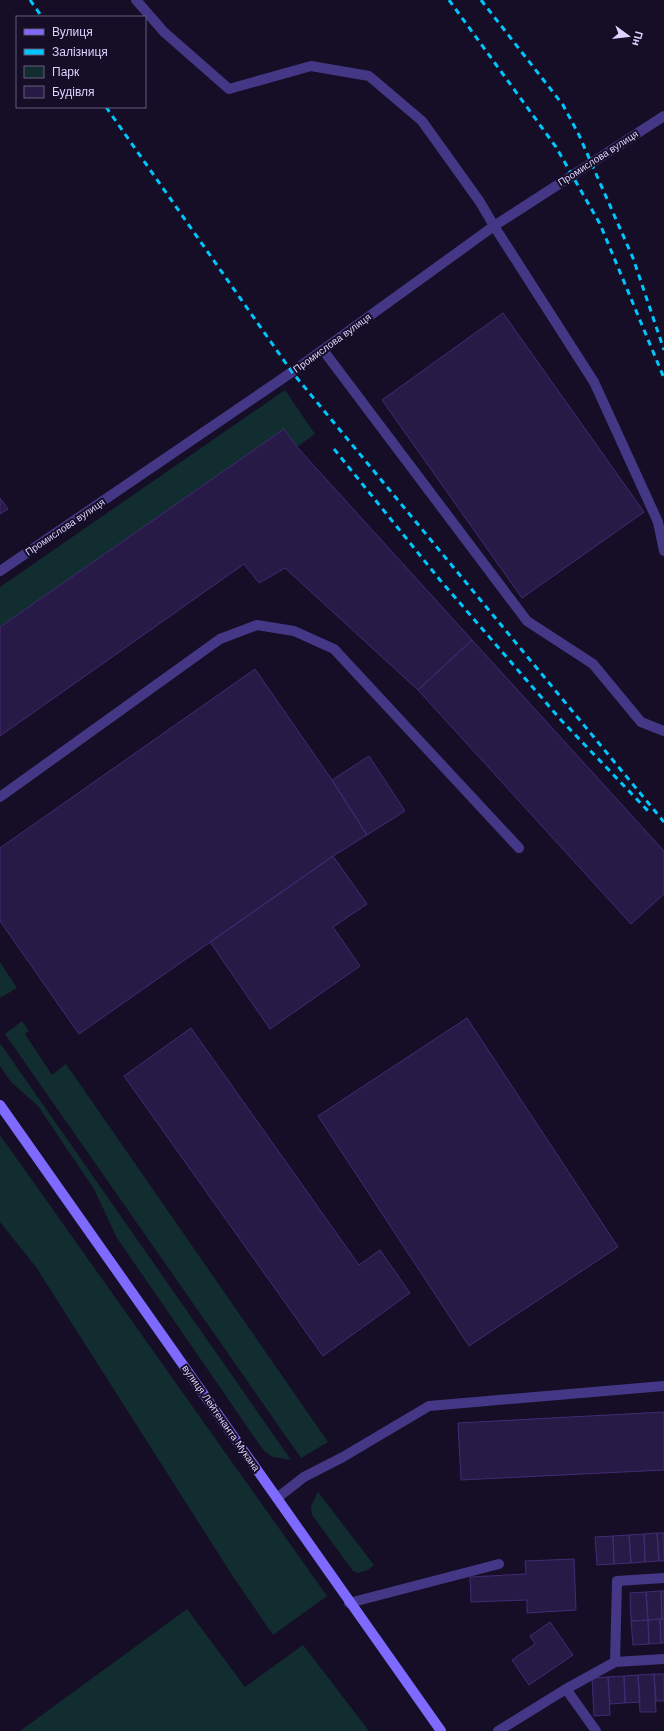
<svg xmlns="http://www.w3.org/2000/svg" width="664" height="1731" viewBox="0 0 664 1731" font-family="Helvetica,sans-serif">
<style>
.green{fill:#112d30}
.building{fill:#281a47;stroke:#422b74}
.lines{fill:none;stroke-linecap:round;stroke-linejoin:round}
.lane{stroke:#443886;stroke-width:10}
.street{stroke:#443886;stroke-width:10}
.secondary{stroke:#7f6aff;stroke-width:10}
.rail{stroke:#00c6fe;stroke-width:3;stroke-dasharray:6 5;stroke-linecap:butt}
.labels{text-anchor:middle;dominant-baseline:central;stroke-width:4;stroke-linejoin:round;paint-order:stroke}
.street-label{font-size:10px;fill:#ddd3ff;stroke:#150e26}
</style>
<rect width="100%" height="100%" fill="#150e26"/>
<path class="green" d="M285 390 315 434 297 447 284 429 0 627V587Z
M0 962 17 988 0 998Z
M22 1021 29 1031 25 1034 52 1075 66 1064 328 1442 301 1458 5 1034Z
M0 1043 291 1460 273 1457 264 1451 117 1238 94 1189 38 1106 11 1082 0 1066Z
M0 1135 327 1596 273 1635 232 1575 36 1267 0 1222Z
M318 1492 374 1565 368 1570 358 1573 353 1571 312 1515 311 1506Z
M187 1609 245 1687 303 1645 369 1731H20Z"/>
<path class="building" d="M503 313 644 512 522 598 382 400Z
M284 429 297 447 472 640 418 690 285 568 259 583 244 564 0 736V627Z
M0 498 8 509 0 514Z
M472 640 664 851V894L631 924 418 690Z
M255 669 332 780 367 835 333 856 79 1034 0 921V848Z
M369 756 405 811 367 835 332 780Z
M333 856 367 904 333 927 360 966 270 1029 210 942Z
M467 1018 618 1247 469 1346 318 1116Z
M191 1028 359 1265 380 1250 410 1293 323 1356 124 1076Z
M664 1412V1470L461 1480 458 1423Z
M657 1533 659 1561 645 1562 644 1534Z
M657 1533H664V1561H659Z
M644 1534 645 1562 631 1563 629 1535Z
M629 1535 631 1563 614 1564 613 1536Z
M613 1536 614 1564 597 1565 595 1537Z
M574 1559 576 1610 527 1613V1600L471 1602 470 1577 526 1574 525 1561Z
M661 1591 662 1619 648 1620 646 1592Z
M661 1591H664V1619H662Z
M646 1592 648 1620 631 1621 630 1593Z
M660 1619H664V1643H661Z
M660 1619 661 1643 649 1644 648 1620Z
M648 1620 649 1644 633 1645 631 1621Z
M550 1622 573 1655 529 1685 512 1660 535 1644 530 1636Z
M654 1674H664V1701H656Z
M654 1674 656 1712H640L638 1675Z
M638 1675 640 1702 625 1703 624 1676Z
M624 1676 625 1703 610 1704 608 1677Z
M608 1677 610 1715 594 1716 592 1678Z"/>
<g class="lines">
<path class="lane" d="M136 0 164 32 229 89 311 66 369 76 422 121 480 202 494 226 594 382 658 522 664 551
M323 350 527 621 593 664 641 722 664 731
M0 797 220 639 257 625 294 631 334 649 519 848
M277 1498 304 1477 343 1457 429 1406 664 1386
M349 1603 499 1564
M615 1662 617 1581 664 1578
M566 1689 596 1731
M498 1731 566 1689 615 1662 664 1659"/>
<path class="street" d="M0 571 292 372 494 226 664 116"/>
<path class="secondary" d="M0 1105 441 1731"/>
<path class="rail" d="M30 0 42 17
M449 0 556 147 600 224 664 378
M481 0 563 105 579 135 633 258 664 350
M106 107 292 372 664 822
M334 449 440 580 561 720 650 813"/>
</g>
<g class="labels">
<g class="street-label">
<text transform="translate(598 158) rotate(-33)">Промислова вулиця</text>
<text transform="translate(332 343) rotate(-36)">Промислова вулиця</text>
<text transform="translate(65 527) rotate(-34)">Промислова вулиця</text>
<text transform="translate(221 1418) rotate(55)">вулиця Лейтенанта Мукана</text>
</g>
</g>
<rect x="16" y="16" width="130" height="92" fill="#150e26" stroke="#655d7d"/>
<rect x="24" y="29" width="20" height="6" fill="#7f6aff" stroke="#655d7d"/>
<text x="52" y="36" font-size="12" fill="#ddd3ff">Вулиця</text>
<rect x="24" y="49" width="20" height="6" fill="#00c6fe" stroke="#655d7d"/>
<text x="52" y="56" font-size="12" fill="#ddd3ff">Залізниця</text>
<rect x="24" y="66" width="20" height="12" fill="#112d30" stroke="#655d7d"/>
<text x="52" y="76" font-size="12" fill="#ddd3ff">Парк</text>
<rect x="24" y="86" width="20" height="12" fill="#281a47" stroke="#655d7d"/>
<text x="52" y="96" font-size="12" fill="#ddd3ff">Будівля</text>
<g transform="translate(628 36) rotate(105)" stroke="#150e26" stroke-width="3" paint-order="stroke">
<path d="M0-3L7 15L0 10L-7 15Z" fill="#ddd3ff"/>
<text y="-6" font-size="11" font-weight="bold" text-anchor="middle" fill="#ddd3ff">Пн</text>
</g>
</svg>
